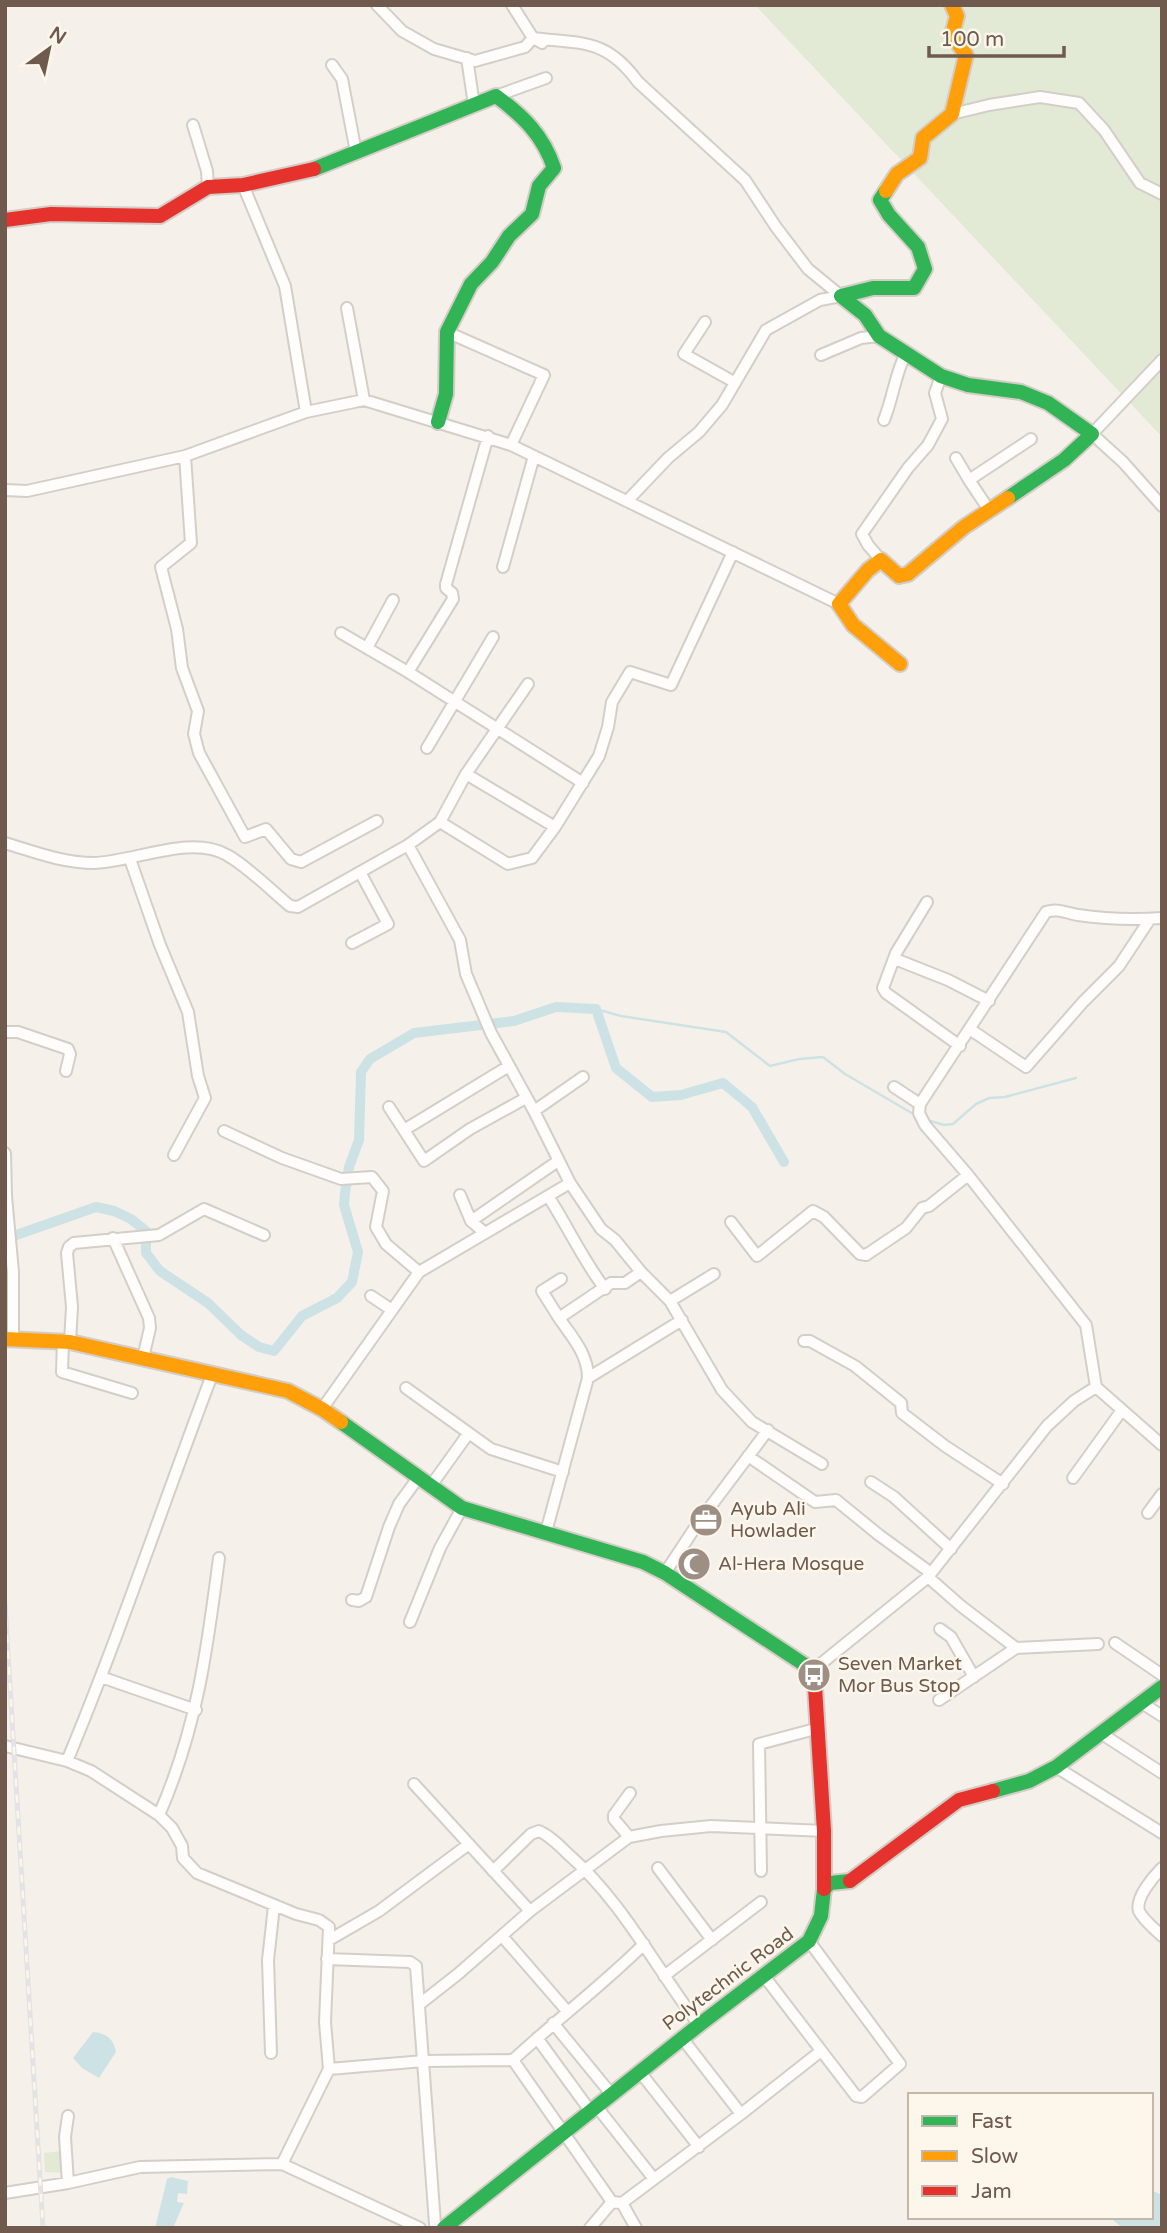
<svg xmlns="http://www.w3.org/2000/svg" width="1167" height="2233" viewBox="0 0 1167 2233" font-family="'Varela Round',sans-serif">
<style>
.green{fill:#e2ead6}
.water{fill:#cde2e4}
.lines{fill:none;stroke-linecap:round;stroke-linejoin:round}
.stream{stroke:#cde2e4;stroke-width:2.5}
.canal{stroke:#cde2e4;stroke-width:10}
.street-casing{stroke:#d4cec8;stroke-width:14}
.fast-casing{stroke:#d4cdc6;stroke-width:18}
.slow-casing{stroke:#d4cdc6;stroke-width:18}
.jam-casing{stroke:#d4cdc6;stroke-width:18}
.street{stroke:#fefdfc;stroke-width:10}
.fast{stroke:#30b455;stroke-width:14}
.slow{stroke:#ff9f0a;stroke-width:14}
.jam{stroke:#e5322d;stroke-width:14}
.rail-casing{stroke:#e4e2e4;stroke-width:5}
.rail{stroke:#fdf6eb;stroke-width:2.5;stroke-dasharray:8;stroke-linecap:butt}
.labels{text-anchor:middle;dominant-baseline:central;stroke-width:5;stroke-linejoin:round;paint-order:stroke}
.poi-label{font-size:19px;fill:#6f5a4d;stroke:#fdf6eb;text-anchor:start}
.street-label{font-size:19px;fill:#6f5a4d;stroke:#fdf6eb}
</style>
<rect width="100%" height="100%" fill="#f5f1ea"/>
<path class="green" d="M755 5H1162V437Z
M61 2151 63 2173 45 2172 44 2153Z"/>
<path class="water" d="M93 2032C106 2033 114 2039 116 2052L99 2078 82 2068 73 2058Z
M171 2177 188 2181 187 2194 178 2193 177 2202 184 2203 173 2228H155L167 2179Z
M1151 2190 1162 2195V2228H1123L1109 2217H1151Z"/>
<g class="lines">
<path class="stream" d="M596 1009 621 1016 726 1032 770 1066 799 1059 823 1057 845 1074 915 1115
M927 1120 944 1125 953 1124 976 1104 989 1098 1005 1097 1076 1078"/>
<path class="canal" d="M5 1239 96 1207 114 1211 131 1219 146 1231V1253L160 1271 208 1303 241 1335 259 1347 274 1351 302 1316 337 1298 352 1282 358 1252 344 1205 345 1193 349 1167 359 1140 361 1072 370 1059 414 1033 514 1021 556 1007 596 1009 616 1068 652 1097 681 1095 723 1083 752 1107 784 1162"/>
<defs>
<path id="street" d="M377 5 402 31 434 49 475 61 525 47 533 38 512 5
M542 43 533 38C582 44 606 38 638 82L745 180 776 227 808 269 841 296
M467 58 474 105
M332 65 342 79 356 152
M496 96 546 78
M952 114 989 105 1040 97 1079 103 1104 130 1140 183 1162 194
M193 125 207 171 208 187
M243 185 285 286 306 412
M347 308 364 400
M705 322 684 354 734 382
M447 332 544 375 511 445 839 604
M821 355 861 338 879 336
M1162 360 1092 434 1123 462 1162 506
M884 420C893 398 895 374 906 353
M185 456 191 543 161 567 177 629 182 668 198 711 194 734 199 753 245 837 266 829 291 859 301 862 377 821
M956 458 969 480
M5 490 27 491 185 456 306 412 364 400 511 445
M628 500 668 458 699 432 722 405 766 330 820 300 841 296
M989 510 969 480 1031 439
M881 560 868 545 862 534 908 468 928 445 942 419 935 393 941 376
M503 567 534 456
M341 633 408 672 583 783
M367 648 393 600
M408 672 453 599 452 593 446 588V584L488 436
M427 748 493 637
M440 822 508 864 532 858 555 827 466 774
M555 827 599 756 608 727 612 702 630 672 671 685 733 552
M5 843C35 852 63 863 94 863 134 862 191 834 227 855 247 866 272 891 290 906L298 907 408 845 440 822 466 774 528 684
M408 845 460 940 466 974 491 1033 534 1111 570 1183 601 1229 615 1240 641 1272 625 1283H611L559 1318 542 1291 561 1279
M130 859 160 945 188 1012 198 1076 205 1098 174 1155
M927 902 896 953 883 988 886 993 960 1046
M1162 918C1134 920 1105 919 1078 915 1066 913 1058 908 1046 912L920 1104 919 1113 925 1125 968 1175 1086 1325 1096 1387 1162 1445
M352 943 388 924 360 872
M895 959 948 980 989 1001
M971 1030 1026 1067 1083 1002 1119 966 1150 919
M5 1032H18L68 1049 70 1054 66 1071
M894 1087 920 1104
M389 1107 424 1161 470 1129 526 1098
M534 1111 583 1077
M404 1130 509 1066
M224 1131 282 1158 341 1179 372 1177 383 1191 376 1227 386 1244 419 1272
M5 1153 6 1196 13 1272V1338
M460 1195 471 1221 485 1233
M548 1196C568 1227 583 1260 605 1289
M471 1221 558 1161
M731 1222 757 1256 813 1211 824 1217 860 1254 866 1255 906 1228 922 1208 929 1206 968 1175
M113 1238 149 1318 150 1328 143 1358
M641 1272 670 1301 722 1390 752 1422 822 1464
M371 1296 392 1310
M670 1301 714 1274
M63 1340 62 1372 132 1393
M804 1341H810L855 1366 901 1403 902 1413 945 1446 1003 1484
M70 1342 72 1307 67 1253 69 1247 74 1243 159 1235 204 1209 264 1235
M588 1378 682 1320
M406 1388 491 1449 563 1472
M322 1409 419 1272 570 1183
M748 1456 815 1502 836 1500 879 1535 931 1573
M1073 1478 1122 1410
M871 1482 894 1497 951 1549
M430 1487 468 1434
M1148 1513 1162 1494
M546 1532 588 1378C588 1354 572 1337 559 1318
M665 1573 698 1523 768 1430
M928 1577 961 1606 1016 1648 1098 1644
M352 1600 359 1601 366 1597 389 1527 399 1504 418 1478
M410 1622 440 1548 462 1508
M940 1629 951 1637 974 1677
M1115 1643 1162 1675
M812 1671 928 1577 1047 1426 1074 1401 1096 1387
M101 1677 196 1710
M939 1700 1016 1648
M1142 1703 1162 1716
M1102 1734 1162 1773
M5 1746 67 1761 91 1771 159 1815 172 1828 182 1846 183 1858 197 1873 296 1914 319 1920 329 1927 325 2022 329 2069 282 2164
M67 1761C120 1634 163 1504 212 1375
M1056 1767 1162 1833
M414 1784 530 1911
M159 1815C197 1728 207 1651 219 1558
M629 1837 614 1819V1815L630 1793
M658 1868 712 1940
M1162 1868C1153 1877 1135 1898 1139 1911 1143 1920 1155 1929 1162 1936
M493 1871 531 1834 539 1831C550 1836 559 1845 568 1854 622 1901 656 1968 699 2025
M761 1871 759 1744 819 1728
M502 1936 567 2011
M329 1940 379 1911 469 1844
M327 1959 410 1962 416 1966 435 2224
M664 1976 761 1902
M764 1976 856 2096 862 2097 900 2064 809 1941
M421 2003 458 1974 530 1911 629 1837 661 1831 711 1826 824 1831
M553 2023 612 2095
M537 2038 591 2112
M682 2038 741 2114
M271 2053 268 1960 274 1906
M513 2060C556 2020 603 1985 644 1944
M329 2069 424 2061 513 2060 612 2202 622 2203 741 2114 821 2051
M640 2072 699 2147
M597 2107 654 2179
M68 2183 65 2137 68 2116
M5 2193 68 2183 140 2167 282 2164 420 2228
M622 2203 636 2228
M590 2228 612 2202"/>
<path id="fast" d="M314 169 496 96C523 116 543 135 554 168L539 186 532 214 509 236 492 262 471 284 447 332 446 394 438 422
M886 191 880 200 889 215 918 247 925 269 914 288H873L841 296 865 315 879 336 941 376 968 385 1021 392 1048 403 1092 434 1064 460 1008 498
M341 1422 462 1508 643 1562 665 1573 805 1665 812 1671 815 1687
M993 1791 1029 1781 1056 1767 1162 1687
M444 2228 699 2025 809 1941 821 1916 824 1889 830 1883 850 1881"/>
<path id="slow" d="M886 191 897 174 920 158 923 138 952 114 966 55 952 35 957 16 952 5
M900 664 853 625 839 604 868 570 881 560 899 576 908 574 964 527 1008 498
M5 1339 70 1342 288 1391 322 1409 341 1422"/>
<path id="jam" d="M5 220 51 214 160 216 208 187 243 185 314 169
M815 1687 824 1831V1889
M850 1881 959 1800 993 1791"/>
</defs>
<use href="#street" class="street-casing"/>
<use href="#fast" class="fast-casing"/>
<use href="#slow" class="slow-casing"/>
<use href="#jam" class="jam-casing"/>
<use href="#street" class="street"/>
<use href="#fast" class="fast"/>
<use href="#slow" class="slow"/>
<use href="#jam" class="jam"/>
<defs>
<path id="rail" d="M5 1603 43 2228"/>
</defs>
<use href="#rail" class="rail-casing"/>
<use href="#rail" class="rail"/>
</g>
<defs>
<symbol id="office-disc" viewBox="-11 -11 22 22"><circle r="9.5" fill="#9e8f84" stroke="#fdf6eb"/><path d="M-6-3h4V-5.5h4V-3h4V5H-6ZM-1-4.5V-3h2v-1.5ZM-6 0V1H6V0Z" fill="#fff"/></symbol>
<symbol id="mosque-disc" viewBox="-11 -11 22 22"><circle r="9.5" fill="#9e8f84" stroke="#fdf6eb"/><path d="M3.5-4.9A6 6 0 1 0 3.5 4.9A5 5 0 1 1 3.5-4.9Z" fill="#fff"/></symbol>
<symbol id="bus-disc" viewBox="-11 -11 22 22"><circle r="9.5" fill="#9e8f84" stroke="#fdf6eb"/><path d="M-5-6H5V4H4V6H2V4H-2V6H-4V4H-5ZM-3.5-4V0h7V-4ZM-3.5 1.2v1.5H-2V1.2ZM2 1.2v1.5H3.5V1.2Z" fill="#fff"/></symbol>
</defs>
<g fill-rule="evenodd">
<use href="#office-disc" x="687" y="1501" width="38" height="38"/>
<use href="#mosque-disc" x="675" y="1545" width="38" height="38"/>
<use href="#bus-disc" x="795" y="1656" width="38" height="38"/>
</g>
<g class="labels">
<g class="poi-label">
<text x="730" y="1509">Ayub Ali<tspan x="730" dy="22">Howlader</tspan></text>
<text x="718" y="1564">Al-Hera Mosque</text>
<text x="838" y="1664">Seven Market<tspan x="838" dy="22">Mor Bus Stop</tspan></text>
</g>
<g class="street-label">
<text transform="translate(728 1979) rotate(-37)">Polytechnic Road</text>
</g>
</g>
<rect width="1167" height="2233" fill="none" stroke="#6f5a4d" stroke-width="14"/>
<rect x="908" y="2093" width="245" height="126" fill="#fdf6eb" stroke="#c4b8ac" stroke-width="2"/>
<rect x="922" y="2116" width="35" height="10" fill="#30b455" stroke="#c4b8ac" stroke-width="2"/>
<text x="971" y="2128" font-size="21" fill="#6f5a4d">Fast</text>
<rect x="922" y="2151" width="35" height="10" fill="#ff9f0a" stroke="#c4b8ac" stroke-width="2"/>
<text x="971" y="2163" font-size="21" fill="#6f5a4d">Slow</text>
<rect x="922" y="2186" width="35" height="10" fill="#e5322d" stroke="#c4b8ac" stroke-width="2"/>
<text x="971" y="2198" font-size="21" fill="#6f5a4d">Jam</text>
<g transform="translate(49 49) rotate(33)" stroke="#fdf6eb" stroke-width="5" paint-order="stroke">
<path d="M0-5L12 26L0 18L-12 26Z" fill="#6f5a4d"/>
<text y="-10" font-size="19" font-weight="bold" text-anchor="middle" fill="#6f5a4d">N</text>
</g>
<path d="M929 46v10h135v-10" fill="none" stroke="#6f5a4d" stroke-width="3.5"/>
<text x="940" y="46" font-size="21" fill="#6f5a4d" stroke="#fdf6eb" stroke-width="5" paint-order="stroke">100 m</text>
</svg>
